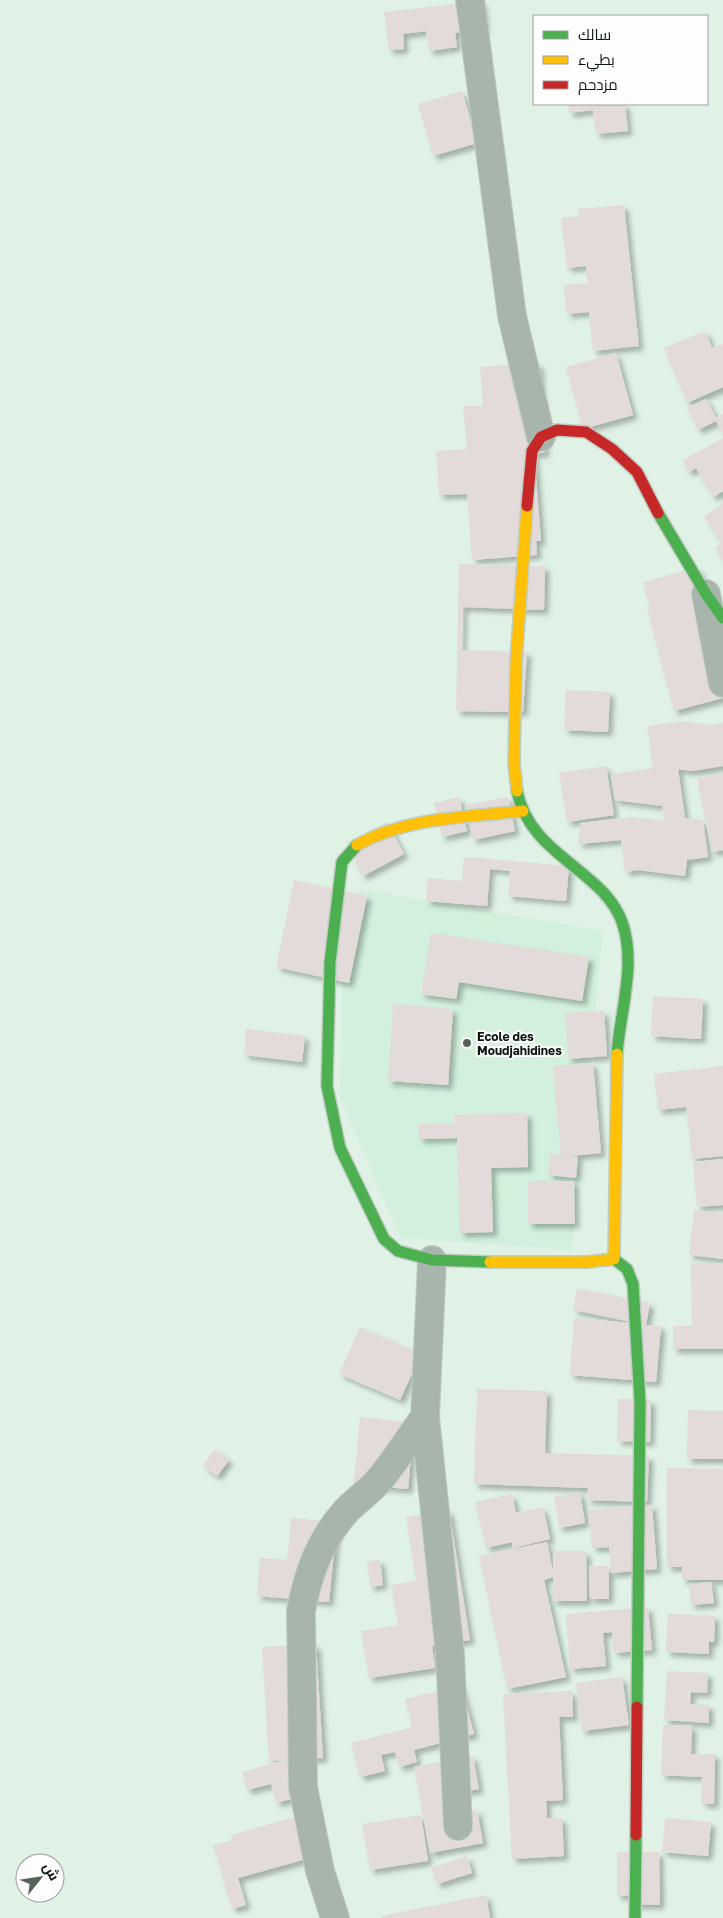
<svg xmlns="http://www.w3.org/2000/svg" width="723" height="1918" viewBox="0 0 723 1918" font-family="'Golos Text',Cairo,sans-serif">
<style>
.built{fill:#d2f0db}
.building{fill:#e2dbda;filter:url(#shadow)}
.lines{fill:none;stroke-linecap:round;stroke-linejoin:round}
.street-casing{stroke:#c0cdc4;stroke-width:30}
.fast-casing{stroke:#c0cdc4;stroke-width:14}
.slow-casing{stroke:#c0cdc4;stroke-width:14}
.jam-casing{stroke:#c0cdc4;stroke-width:14}
.street{stroke:#a8b5ac;stroke-width:28}
.fast{stroke:#4caf50;stroke-width:11}
.slow{stroke:#ffc107;stroke-width:11}
.jam{stroke:#c62828;stroke-width:11}
.poi-dot{fill:#56645a;stroke:#fdfdfd;stroke-width:2}
.labels{text-anchor:middle;dominant-baseline:central;stroke-width:4;stroke-linejoin:round;paint-order:stroke}
.poi-label{font-size:12px;font-weight:bold;fill:#0b170f;stroke:#fdfdfd;text-anchor:start}
</style>
<defs>
<filter id="shadow"><feDropShadow dx="4.5" dy="4.5" stdDeviation="2.5" flood-color="#0004"/></filter>
</defs>
<rect width="100%" height="100%" fill="#e0f2e6"/>
<path class="built" d="M359 889 603 931 572 1250 401 1238 340 1099 342 987Z"/>
<path class="building" d="M482 1 485 29 455 33 457 47 429 51 426 31 403 34 404 49 389 50 384 12Z
M462 91 477 143 433 156 418 104Z
M568 104H625L628 131 596 134 593 110 569 113Z
M624 205 639 346 593 351 589 312 567 314 563 285 587 283 586 266 567 268 561 218 579 216 578 209Z
M705 331 712 348 723 344V387L687 403 664 348Z
M616 353 633 415 583 429 566 367Z
M539 363 545 453H534L541 541H536L537 555 472 560 467 494 439 495 436 451 467 449 463 406H483L480 367Z
M706 399 716 418 723 414V433L716 421 698 430 687 408Z
M723 438V491L713 497 696 468 689 472 682 461Z
M723 502V560L715 548 722 542 704 517Z
M459 564 545 566 544 610 463 607 462 650 527 652 523 712 456 711Z
M698 567 723 661V698L674 711 647 609 650 608 643 582Z
M566 690 610 692 608 732 564 730Z
M684 721 710 725 723 723V766L692 771 678 769 685 818 703 820 708 857 687 860 685 876 638 870 625 872 621 840 578 844 581 823 632 817 664 821 662 806 615 800 611 774 653 768 647 726Z
M606 766 614 815 567 822 559 773Z
M723 773V850L712 852 697 779Z
M459 797 467 831 442 837 434 803Z
M508 797 515 831 473 840 466 805Z
M387 822 404 854 363 876 346 843Z
M464 857 569 866 566 901 508 896 510 871 490 869 487 906 426 901 428 878 462 881Z
M294 880 367 896 349 983 276 967Z
M431 933 589 957 582 1001 459 982 456 999 421 994Z
M653 996 703 999 701 1039 651 1036Z
M393 1004 453 1009 448 1085 388 1081Z
M604 1011 607 1056 568 1059 565 1013Z
M246 1029 305 1036 302 1062 244 1055Z
M593 1063 601 1153 571 1156 578 1157 576 1178 548 1175 550 1154 561 1155 553 1066Z
M723 1066V1156L692 1159 686 1107 658 1110 654 1074Z
M527 1113 528 1167 491 1168 493 1232 460 1233 457 1138 419 1139 418 1124 454 1123V1115Z
M723 1159V1205L697 1207 693 1162Z
M528 1181H574L575 1224H528Z
M694 1210 723 1213V1259L689 1255Z
M691 1263H723V1349H673V1326H692Z
M577 1288 650 1303 646 1325 661 1326 656 1382 570 1375 574 1318 641 1324 573 1310Z
M360 1327 430 1358 415 1367 400 1400 339 1374Z
M477 1389 547 1391 545 1453 649 1456 647 1502 587 1500 588 1488 474 1484Z
M618 1399 651 1400 650 1442 617 1441Z
M688 1410 723 1411V1459H687Z
M360 1417 414 1423 408 1489 385 1487 353 1492Z
M214 1449 229 1460 217 1476 203 1466Z
M667 1468 723 1469V1580H682V1567H667Z
M580 1492 585 1523 559 1528 554 1497Z
M512 1494 516 1513 543 1507 550 1539 513 1548 512 1542 486 1548 475 1502Z
M652 1505 657 1569 611 1573 609 1547 592 1548 589 1510Z
M449 1510 470 1640 432 1646 435 1668 369 1678 361 1631 398 1625 391 1585 416 1581 406 1517Z
M291 1518 337 1522 329 1602 257 1596 260 1558 287 1560Z
M547 1542 553 1572V1551H586L587 1601H553V1577L544 1580 566 1677 507 1689 479 1556Z
M380 1560 383 1585 370 1587 367 1561Z
M589 1566H609V1599H590Z
M711 1582 714 1603 691 1605 689 1584Z
M648 1607 652 1650 614 1653 612 1632 603 1633 606 1666 570 1669 566 1614Z
M668 1614 715 1616 714 1642H709V1654L666 1652Z
M316 1644 323 1758 299 1760 309 1794 276 1803 271 1784 247 1790 242 1772 284 1760 269 1761 262 1647Z
M667 1671 708 1673 707 1693 691 1692 690 1704 709 1705V1723L664 1720Z
M622 1677 629 1725 582 1731 576 1683Z
M461 1685 474 1734 414 1750 417 1762 399 1767 395 1752 381 1755 385 1771 360 1777 351 1743 412 1727 405 1699Z
M572 1691 573 1717H559L563 1800 546 1801 547 1818H562L564 1856 512 1859 503 1694Z
M663 1725 692 1726 691 1754H715L714 1804 701 1803 702 1777 661 1775Z
M473 1756 479 1789 443 1796 447 1816 477 1810 483 1843 430 1853 414 1767Z
M312 1812 324 1854 238 1878 246 1905 232 1909 213 1845 232 1840 231 1835Z
M421 1815 428 1861 370 1870 362 1824Z
M665 1818 711 1822 708 1856 662 1852Z
M617 1852H659L660 1905 631 1904 632 1895 617 1896Z
M467 1856 472 1873 437 1884 431 1868Z
M486 1895 490 1918H382L381 1916Z"/>
<g class="lines">
<defs>
<path id="street" d="M470 0 512 316 541 437
M706 594 723 683
M432 1260 425 1417 450 1654 458 1826
M335 1918 320 1871 303 1787 301 1611C308 1573 320 1540 346 1511 357 1500 370 1491 380 1479 396 1460 410 1437 425 1417"/>
<path id="fast" d="M658 513 706 594 723 618
M517 791C530 857 606 870 623 925 636 965 620 1013 617 1054
M357 845 342 862 330 962 327 1086 340 1148 384 1239 398 1251 432 1260 490 1262
M614 1259 627 1269 633 1284 640 1402 637 1707
M635 1918 636 1835"/>
<path id="slow" d="M517 791 514 763 516 662 527 506
M357 845C407 817 468 817 523 811
M490 1262H587L614 1259 617 1054"/>
<path id="jam" d="M527 506 532 451 541 437 557 430 586 432 612 449 637 472 658 513
M636 1835 637 1707"/>
</defs>
<use href="#street" class="street-casing"/>
<use href="#fast" class="fast-casing"/>
<use href="#slow" class="slow-casing"/>
<use href="#jam" class="jam-casing"/>
<use href="#street" class="street"/>
<use href="#fast" class="fast"/>
<use href="#slow" class="slow"/>
<use href="#jam" class="jam"/>
</g>
<circle class="poi-dot" cx="467" cy="1043" r="5"/>
<g class="labels">
<g class="poi-label">
<text x="477" y="1036">Ecole des<tspan x="477" dy="14">Moudjahidines</tspan></text>
</g>
</g>
<rect x="533" y="15" width="175" height="90" fill="#fdfdfd" stroke="#9ca19e"/>
<rect x="543" y="31" width="25" height="8" fill="#4caf50" stroke="#9ca19e"/>
<text x="578" y="40" font-size="15" fill="#0b170f">سالك</text>
<rect x="543" y="56" width="25" height="8" fill="#ffc107" stroke="#9ca19e"/>
<text x="578" y="65" font-size="15" fill="#0b170f">بطيء</text>
<rect x="543" y="81" width="25" height="8" fill="#c62828" stroke="#9ca19e"/>
<text x="578" y="90" font-size="15" fill="#0b170f">مزدحم</text>
<g transform="translate(40 1878) rotate(60)"><circle r="24" fill="#fdfdfd" stroke="#9ca19e"/>
<path d="M0-4L9 19L0 12L-9 19Z" fill="#56645a"/>
<text y="-8" font-size="14" font-weight="bold" text-anchor="middle" fill="#0b170f">ش</text>
</g>
</svg>
